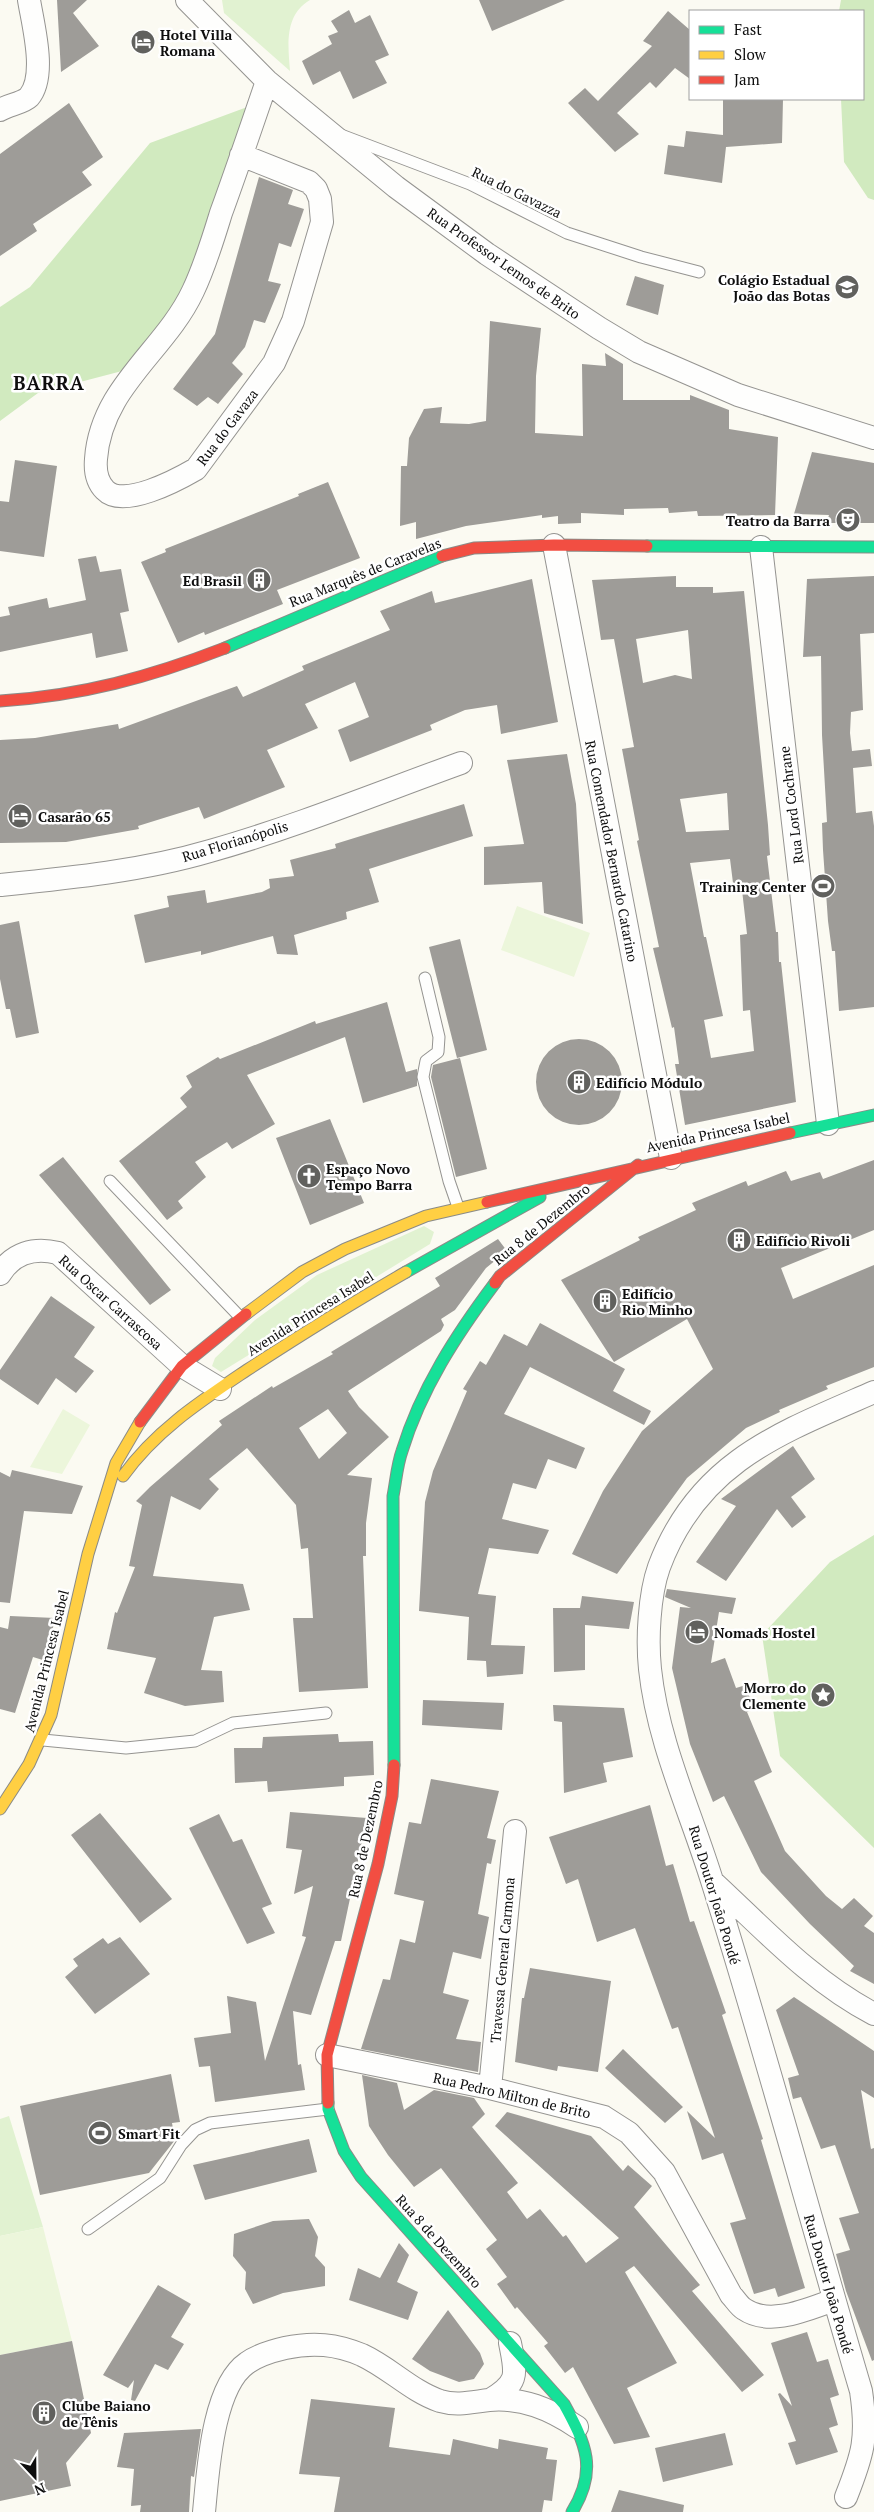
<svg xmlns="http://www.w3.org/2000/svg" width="874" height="2512" viewBox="0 0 874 2512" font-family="'PT Serif',serif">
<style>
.green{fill:#e1f2d1}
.forest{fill:#d1eabf}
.pitch{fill:#ecf6db}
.building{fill:#9e9c98;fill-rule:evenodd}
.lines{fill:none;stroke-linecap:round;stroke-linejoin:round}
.lane-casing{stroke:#959491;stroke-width:13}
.street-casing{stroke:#959491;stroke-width:24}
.fast-casing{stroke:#8b8b87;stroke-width:13}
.slow-casing{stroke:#8b8b87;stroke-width:13}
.jam-casing{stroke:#8b8b87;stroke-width:13}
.lane{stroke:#fefefd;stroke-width:11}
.street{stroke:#fefefd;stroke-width:22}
.fast{stroke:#16e098;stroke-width:11}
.slow{stroke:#ffcf43;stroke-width:11}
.jam{stroke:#f24e42;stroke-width:11}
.labels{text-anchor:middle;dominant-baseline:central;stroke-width:5;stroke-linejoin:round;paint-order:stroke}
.poi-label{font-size:14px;font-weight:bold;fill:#0e0e0e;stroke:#fff;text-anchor:start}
.street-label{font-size:14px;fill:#0e0e0e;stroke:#fff}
.district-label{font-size:19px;font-weight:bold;letter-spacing:1px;fill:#0e0e0e;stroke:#fff}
</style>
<rect width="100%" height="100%" fill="#fbfaf2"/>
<path class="green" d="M222 0H310C284 15 288 46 290 71L224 13Z
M424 1226 434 1232 430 1244 221 1372 212 1366 215 1358 255 1320 317 1275Z
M9 2116 43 2227 0 2236V2119Z"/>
<path class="forest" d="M841 0H874V200L868 198 844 162 841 99H863V11H839Z
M266 100 245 156 145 365 38 393 0 421V307L30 287 150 143Z
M874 1535V1848L780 1756 762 1635 830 1562Z"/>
<path class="pitch" d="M517 906 590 933 574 977 501 950Z
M63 1409 90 1425 62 1474 30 1467Z
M43 2227 72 2341 0 2355V2236Z"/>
<path class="building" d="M57 0H87L73 13 99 46 61 72Z
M479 0H565L492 31Z
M349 10 355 23 370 15 389 55 375 61 387 83 353 99 340 71 313 85 302 61 332 44 328 36 338 32 331 21Z
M668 11 690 30V79L675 68 656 88 650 82 617 113 639 134 615 152 568 103 585 88 598 101 652 46 643 41Z
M723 99H783L782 143 726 147 722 183 664 174 668 145 684 147 686 131 723 135Z
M69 103 103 157 82 172 92 185 33 224 37 231 0 256V154Z
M259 177 293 190 288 204 304 209 291 247 279 243 268 281 281 284 265 323 254 320 245 347 232 363 243 374 218 404 208 397 197 406 173 389 215 334Z
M635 276 664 285 658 315 626 305Z
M490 321 541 328 536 376 535 433 583 436 582 364 606 366 605 353 623 364V400H690V395L729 410V429L778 437 775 515 698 516 697 511 669 513 668 508 624 509V515L581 513V523L558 524V516L542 518V515L466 526 416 539V522L400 526 401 466H407L409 438 424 409 442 407 440 423 469 424 486 421Z
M812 452 874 463V523H826L829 515 794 514Z
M15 460 57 466 44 557 0 551V501L9 502Z
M328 482 360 558 277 590 283 604 205 635 204 632 178 643 141 562 166 552 165 549 299 496 298 494Z
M96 556 100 572 121 569 129 611 120 613 128 651 96 658 92 633 0 652V617L10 615 8 607 47 598 49 608 86 600 78 559Z
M676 576V587H713V593L744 591 768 825 770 855 767 856 776 932H778L779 962H781L796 1102 685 1125 675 1064H679L674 1027 672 1028 653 948 659 947 637 841 639 840 622 749 634 747 614 639 601 640 592 580ZM688 630 692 679 675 675 643 683 636 639ZM727 793 729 830 686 832 680 799ZM730 859 734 891 742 890 747 934 740 935 743 1011 750 1010 754 1051 711 1058 704 1020 723 1016 706 937H704L690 863Z
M874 576V633L860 634 863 710 851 712 850 733 852 751 870 749 872 766 853 768 856 813 872 811 874 826V1007L839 1011 835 951H832L828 921 823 850 822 823 827 822 822 735 821 656 803 657 807 579Z
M532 579 558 722 501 734 497 705 465 710 430 725 432 730 350 762 338 730 369 717 355 682 305 704 318 728 267 750 285 787 204 819 199 807 138 826 139 829 66 842 0 843V740L35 738 118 724 119 729 237 686 243 697 304 670 302 666 390 630 380 611 432 591 435 603Z
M567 754 576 804 583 924 544 913 542 882 484 885V847L524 844 507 760Z
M464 804 473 836 369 869 379 902 346 912 347 919 294 935 298 955 277 954 273 936 201 955V951L145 963 134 915 169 907 167 896 205 890 207 903 262 892 270 888 269 879 294 876 290 860 336 848 335 844Z
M19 921 39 1033 16 1038 10 1009H6L0 979V925Z
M460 939 487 1050 457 1058 429 947Z
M387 1002 406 1072 417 1069V1086L363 1103 345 1037 247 1075 275 1124 232 1149 227 1142 195 1162 206 1177 178 1201 183 1208 167 1220 119 1161 187 1107 180 1098 192 1087 186 1076 218 1057 220 1059 315 1021 316 1024Z
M536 1082a43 43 0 1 1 86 0a43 43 0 1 1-86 0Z
M460 1058 487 1169 456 1177 431 1077 433 1065Z
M330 1119 364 1203 310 1225 276 1138Z
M63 1157 171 1290 150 1305 39 1175Z
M874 1160V1230L781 1268 793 1299 874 1265V1367L826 1386 828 1389 779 1410 780 1412 746 1428 687 1478 617 1574 572 1554 603 1491 642 1431 713 1369 687 1319 614 1362 561 1280 640 1240 638 1237 696 1210 692 1203 746 1181 748 1186 786 1171 791 1181 820 1172 823 1179Z
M498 1239 507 1251 486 1268 455 1310 441 1319 444 1325 441 1331 348 1391 359 1407 389 1437 347 1475 372 1478 366 1523V1556H363L368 1688 299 1692 293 1618H313L308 1548 301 1549 296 1505 247 1448 209 1479 219 1489 200 1510 171 1496 153 1576 243 1584 250 1610 214 1617 201 1670 222 1671 224 1702 185 1706 144 1693 156 1658 107 1649 115 1612 117 1613 135 1567 129 1566 142 1505 136 1501 150 1487 222 1425 219 1421 272 1386 273 1388 333 1354 331 1352 440 1286 435 1278ZM328 1409 347 1433 319 1459 299 1428Z
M51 1296 95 1327 74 1357 94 1371 76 1393 56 1378 38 1405 0 1379V1370Z
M540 1323 625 1369 613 1391 651 1411 644 1425 530 1367 504 1414 585 1448 576 1469 548 1459 536 1489 513 1483 502 1519 549 1530 538 1554 489 1548 478 1594 496 1596 491 1645 525 1646 523 1674 487 1677 486 1661 467 1660 469 1617 419 1611 425 1502 433 1471 467 1391 463 1389 480 1361 486 1365 504 1334 527 1346Z
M793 1446 815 1479 791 1497 806 1517 792 1528 777 1509 726 1581 696 1562 736 1506 721 1499Z
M12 1470 83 1486 72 1514 24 1511 10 1603 0 1602V1472L10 1477Z
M667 1589 736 1598 732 1614 719 1612 711 1663 725 1658 736 1688 746 1685 753 1709 747 1712 772 1772 754 1781 785 1851 826 1896 842 1909 854 1898 873 1916 864 1926 874 1933V1984L850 1971 854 1966 810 1924 761 1872 724 1796 713 1802 690 1744 672 1668 680 1607 691 1608 665 1597Z
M582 1596 634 1602 629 1629 585 1625V1670L554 1672 553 1608H580Z
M10 1616 55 1618 46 1661 33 1657 15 1713 0 1709V1627L8 1629Z
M423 1700 504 1703 502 1730 422 1725Z
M553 1705 624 1708 633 1757 603 1763 607 1782 564 1793 562 1722 554 1721Z
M338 1734 339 1742 373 1741 374 1775 344 1777V1786L268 1792 267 1781 235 1783 234 1748H262L263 1737Z
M431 1779 499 1791 487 1838 496 1840 491 1864 487 1863 478 1914 489 1917 481 1959 453 1952 443 1993 469 2000 456 2039 481 2042 478 2072 361 2049 383 1979 390 1980 400 1939 415 1943 424 1901 394 1894 409 1822 421 1824Z
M650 1805 666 1866 673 1864 690 1922 694 1921 726 2013 722 2015 763 2139 761 2140 805 2288 778 2297 775 2288 754 2294 730 2223 746 2219 723 2153 702 2160 687 2111 715 2138 678 2027 672 2029 635 1928 597 1942 578 1879 566 1884 549 1837Z
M290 1812 367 1818 341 1941H335L311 2015 293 2011 298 2065 301 2064 305 2090 215 2102 210 2066 199 2067 194 2038 231 2033 227 1996 256 2002 265 2061 306 1937 302 1936 313 1886 294 1894 302 1850 286 1848Z
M100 1813 172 1899 140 1923 71 1835Z
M219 1814 233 1842 242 1839 272 1904 262 1908 275 1933 247 1944 189 1828Z
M120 1937 150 1974 95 2014 65 1977 78 1966 73 1959 103 1938 108 1944Z
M530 1968 611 1981 598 2072 558 2066 557 2071 515 2062 522 1998H524Z
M794 1997 874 2051V2098L861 2090 871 2149 874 2148V2360L872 2361 846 2291 836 2254 850 2250 839 2218 859 2213 835 2145 821 2149 801 2097 793 2099 788 2078 799 2075 776 2010Z
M623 2049 683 2107 665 2123 605 2068Z
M171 2074 180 2122 172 2123 175 2140 149 2173 40 2195 20 2106Z
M362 2075 397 2083 404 2110 434 2090 474 2098 485 2114 472 2127 518 2183 507 2192 527 2219 540 2209 563 2237 566 2235 586 2263 619 2238 495 2126 507 2112 591 2136 623 2171 628 2165 652 2186 634 2207 700 2285 692 2291 764 2375 742 2392 634 2266 625 2272 677 2363 627 2388 650 2437 614 2444 573 2367 565 2373 544 2346 548 2343 517 2307 515 2309 497 2284 507 2277 486 2249 497 2240 441 2168 414 2187 388 2155 369 2126Z
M309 2139 317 2172 205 2200 193 2165Z
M309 2219 318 2237 315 2256 325 2267V2286L283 2293 253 2304 245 2289 246 2272 233 2256 234 2234 273 2221Z
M399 2243 409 2255 397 2282 418 2292 408 2320 349 2300 358 2268 380 2278Z
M158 2285 191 2304 171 2337 184 2344 168 2370 155 2364 135 2401 131 2400 134 2380 128 2388 103 2375Z
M448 2310 480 2353 484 2364 474 2379 459 2382 430 2371 412 2359Z
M807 2332 817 2362 828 2359 839 2395 830 2398 838 2425 829 2428 838 2452 796 2465 788 2443 796 2441 778 2394 780 2393 792 2406 771 2343Z
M72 2341 91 2433 66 2463 71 2486 0 2501V2355Z
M311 2399 395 2408 389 2447 450 2455 453 2439 498 2449 499 2439 548 2448 546 2459 557 2460 552 2501 544 2500 542 2512H334L340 2477 299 2474Z
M201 2429 194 2477 191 2476 189 2512H140L141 2505 131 2506 134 2469 117 2467 124 2433Z
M725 2433 733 2465 663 2482 655 2448Z
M619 2490 684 2505 683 2512H611Z"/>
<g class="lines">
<defs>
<path id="lane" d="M341 135 470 184 567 233 641 257 699 272
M425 978 439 1037 438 1052 426 1061 423 1077 449 1181 458 1207
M110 1181 240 1317
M43 1740 126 1748 195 1741 233 1723 326 1713
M88 2229 160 2178 181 2145 195 2130 210 2123 328 2109"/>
<path id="street" d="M187 0 267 81 396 187 487 254 599 328 639 352 738 395 874 438
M0 110C8 105 23 103 29 97 47 76 33 25 29 0
M241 155 309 182 316 189 320 199 322 222 293 321 274 363 196 469C177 480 123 509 105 490 96 481 95 470 96 459 101 387 165 351 193 291 205 266 213 239 221 213 237 169 252 125 267 81
M554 545 671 1158
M761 547 828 1124
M0 885C70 878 142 871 210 851 295 827 378 793 461 763
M0 1274C13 1253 34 1247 58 1253L182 1366 220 1389
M713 1882C764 1929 812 1982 874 2014
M327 2055 490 2088 604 2117 629 2133 664 2172 731 2295C735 2299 739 2306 744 2309 770 2327 808 2309 834 2300
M490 2088 515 1831
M490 2400C520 2382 516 2374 510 2343
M846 2497C863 2454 868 2438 861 2391 811 2222 766 2052 713 1884 691 1812 658 1744 650 1669 647 1640 649 1595 659 1567 698 1462 780 1433 874 1392
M204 2512C208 2473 212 2387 247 2363 258 2355 272 2351 285 2348 313 2342 336 2344 362 2355 390 2368 411 2391 440 2401 457 2406 472 2402 489 2400 522 2397 550 2409 577 2427"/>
<path id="fast" d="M647 546 874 547
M225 648 442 556
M790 1133 874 1115
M406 1272 540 1197
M394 1765 393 1496C396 1481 397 1465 402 1451 421 1389 456 1335 495 1283
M328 2103V2109L344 2151 361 2177 564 2404C586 2444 598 2470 572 2512"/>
<path id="slow" d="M246 1314 302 1272 345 1249 426 1216 487 1202
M123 1476C156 1430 201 1401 247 1370 299 1336 352 1303 406 1272
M0 1809 29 1764 51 1715 88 1554 116 1463 140 1422"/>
<path id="jam" d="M442 556 474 548 554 545 647 546
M0 701C81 696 150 677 225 648
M487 1202 790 1133
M495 1283 500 1276 638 1165
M140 1422 182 1366 246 1314
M328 2103 327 2055 378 1864 392 1796 394 1765"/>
</defs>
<use href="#lane" class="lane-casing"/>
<use href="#street" class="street-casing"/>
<use href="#fast" class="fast-casing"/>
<use href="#slow" class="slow-casing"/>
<use href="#jam" class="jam-casing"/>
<use href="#lane" class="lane"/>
<use href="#street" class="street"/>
<use href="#fast" class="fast"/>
<use href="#slow" class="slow"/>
<use href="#jam" class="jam"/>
</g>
<defs>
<symbol id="hotel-disc" viewBox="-11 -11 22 22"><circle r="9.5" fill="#61615e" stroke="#fff"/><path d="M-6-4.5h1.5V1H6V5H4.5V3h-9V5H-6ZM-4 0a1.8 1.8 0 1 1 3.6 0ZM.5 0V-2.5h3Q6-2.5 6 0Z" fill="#fff"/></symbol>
<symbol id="school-disc" viewBox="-11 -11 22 22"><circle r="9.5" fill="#61615e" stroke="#fff"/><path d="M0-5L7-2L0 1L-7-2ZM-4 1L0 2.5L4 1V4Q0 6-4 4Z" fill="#fff"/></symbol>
<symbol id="theatre-disc" viewBox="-11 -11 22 22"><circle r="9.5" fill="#61615e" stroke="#fff"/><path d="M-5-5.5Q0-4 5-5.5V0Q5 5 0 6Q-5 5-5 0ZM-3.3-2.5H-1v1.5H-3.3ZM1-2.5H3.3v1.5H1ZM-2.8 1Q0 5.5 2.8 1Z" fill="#fff"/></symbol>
<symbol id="building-disc" viewBox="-11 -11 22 22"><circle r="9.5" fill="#61615e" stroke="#fff"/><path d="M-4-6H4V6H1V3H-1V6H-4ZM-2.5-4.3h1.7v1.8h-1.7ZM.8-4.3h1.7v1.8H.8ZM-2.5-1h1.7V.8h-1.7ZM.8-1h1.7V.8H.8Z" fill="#fff"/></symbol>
<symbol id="stadium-disc" viewBox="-11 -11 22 22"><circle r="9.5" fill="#61615e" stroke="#fff"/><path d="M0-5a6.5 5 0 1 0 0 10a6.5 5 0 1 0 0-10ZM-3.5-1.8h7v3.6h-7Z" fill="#fff"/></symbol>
<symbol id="church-disc" viewBox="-11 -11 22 22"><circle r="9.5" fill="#61615e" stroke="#fff"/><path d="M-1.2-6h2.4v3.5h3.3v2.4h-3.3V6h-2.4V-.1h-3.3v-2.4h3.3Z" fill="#fff"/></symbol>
<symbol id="sight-disc" viewBox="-11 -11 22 22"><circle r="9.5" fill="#61615e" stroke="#fff"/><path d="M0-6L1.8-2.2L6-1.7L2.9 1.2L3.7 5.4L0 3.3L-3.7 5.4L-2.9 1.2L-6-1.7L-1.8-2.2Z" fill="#fff"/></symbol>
</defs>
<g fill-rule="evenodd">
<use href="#hotel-disc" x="129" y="28" width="28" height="28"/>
<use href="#school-disc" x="833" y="273" width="28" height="28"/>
<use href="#theatre-disc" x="834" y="506" width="28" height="28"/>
<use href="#building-disc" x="245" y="566" width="28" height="28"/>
<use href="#hotel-disc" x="6" y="802" width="28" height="28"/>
<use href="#stadium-disc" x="809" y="872" width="28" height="28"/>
<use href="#building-disc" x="565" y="1068" width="28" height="28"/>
<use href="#church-disc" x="295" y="1162" width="28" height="28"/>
<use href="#building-disc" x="725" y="1226" width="28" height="28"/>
<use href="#building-disc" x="591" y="1287" width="28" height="28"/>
<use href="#hotel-disc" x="683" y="1618" width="28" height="28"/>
<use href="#sight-disc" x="809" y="1681" width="28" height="28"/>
<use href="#stadium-disc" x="86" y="2119" width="28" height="28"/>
<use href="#building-disc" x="30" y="2399" width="28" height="28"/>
</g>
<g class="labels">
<g class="poi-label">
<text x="160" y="34">Hotel Villa<tspan x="160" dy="16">Romana</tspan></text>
<text x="830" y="279" text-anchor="end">Colágio Estadual<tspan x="830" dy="16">João das Botas</tspan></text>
<text x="830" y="520" text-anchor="end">Teatro da Barra</text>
<text x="242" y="580" text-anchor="end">Ed Brasil</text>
<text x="38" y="816">Casarão 65</text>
<text x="806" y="886" text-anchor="end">Training Center</text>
<text x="596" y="1082">Edifício Módulo</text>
<text x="326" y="1168">Espaço Novo<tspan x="326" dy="16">Tempo Barra</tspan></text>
<text x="756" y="1240">Edifício Rivoli</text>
<text x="622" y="1293">Edifício<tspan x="622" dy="16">Rio Minho</tspan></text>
<text x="714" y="1632">Nomads Hostel</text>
<text x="806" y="1687" text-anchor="end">Morro do<tspan x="806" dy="16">Clemente</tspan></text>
<text x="118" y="2133">Smart Fit</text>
<text x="62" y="2405">Clube Baiano<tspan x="62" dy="16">de Tênis</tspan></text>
</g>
<g class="street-label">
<text transform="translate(517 192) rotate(26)">Rua do Gavazza</text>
<text transform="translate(504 263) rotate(35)">Rua Professor Lemos de Brito</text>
<text transform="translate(227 427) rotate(-53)">Rua do Gavaza</text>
<text transform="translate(365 572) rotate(-22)">Rua Marquês de Caravelas</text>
<text transform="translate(791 805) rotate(-97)">Rua Lord Cochrane</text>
<text transform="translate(235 841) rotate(-17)">Rua Florianópolis</text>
<text transform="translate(612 851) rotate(79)">Rua Comendador Bernardo Catarino</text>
<text transform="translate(718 1132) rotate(-12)">Avenida Princesa Isabel</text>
<text transform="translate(541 1224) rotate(-39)">Rua 8 de Dezembro</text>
<text transform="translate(111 1302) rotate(42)">Rua Oscar Carrascosa</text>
<text transform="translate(310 1313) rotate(-32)">Avenida Princesa Isabel</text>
<text transform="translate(46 1661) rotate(-76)">Avenida Princesa Isabel</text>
<text transform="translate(365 1839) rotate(-78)">Rua 8 de Dezembro</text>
<text transform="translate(715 1895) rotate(73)">Rua Doutor João Pondé</text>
<text transform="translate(502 1960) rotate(-85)">Travessa General Carmona</text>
<text transform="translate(512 2095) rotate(13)">Rua Pedro Milton de Brito</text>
<text transform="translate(439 2241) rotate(48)">Rua 8 de Dezembro</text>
<text transform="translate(829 2284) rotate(74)">Rua Doutor João Pondé</text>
</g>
<g class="district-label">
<text x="49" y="382">BARRA</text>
</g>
</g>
<rect x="689" y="10" width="175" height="90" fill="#ffffff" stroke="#9f9f9f"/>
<rect x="699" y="26" width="25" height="8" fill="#16e098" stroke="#9f9f9f"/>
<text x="734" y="35" font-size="15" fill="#0e0e0e">Fast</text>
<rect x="699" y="51" width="25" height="8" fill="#ffcf43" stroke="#9f9f9f"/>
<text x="734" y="60" font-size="15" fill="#0e0e0e">Slow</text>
<rect x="699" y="76" width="25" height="8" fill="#f24e42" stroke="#9f9f9f"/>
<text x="734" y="85" font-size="15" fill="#0e0e0e">Jam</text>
<g transform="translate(35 2477) rotate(158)" stroke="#ffffff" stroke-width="4" paint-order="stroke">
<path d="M0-4L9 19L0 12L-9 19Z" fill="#0e0e0e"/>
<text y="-8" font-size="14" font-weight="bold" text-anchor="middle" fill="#0e0e0e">N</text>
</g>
</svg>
